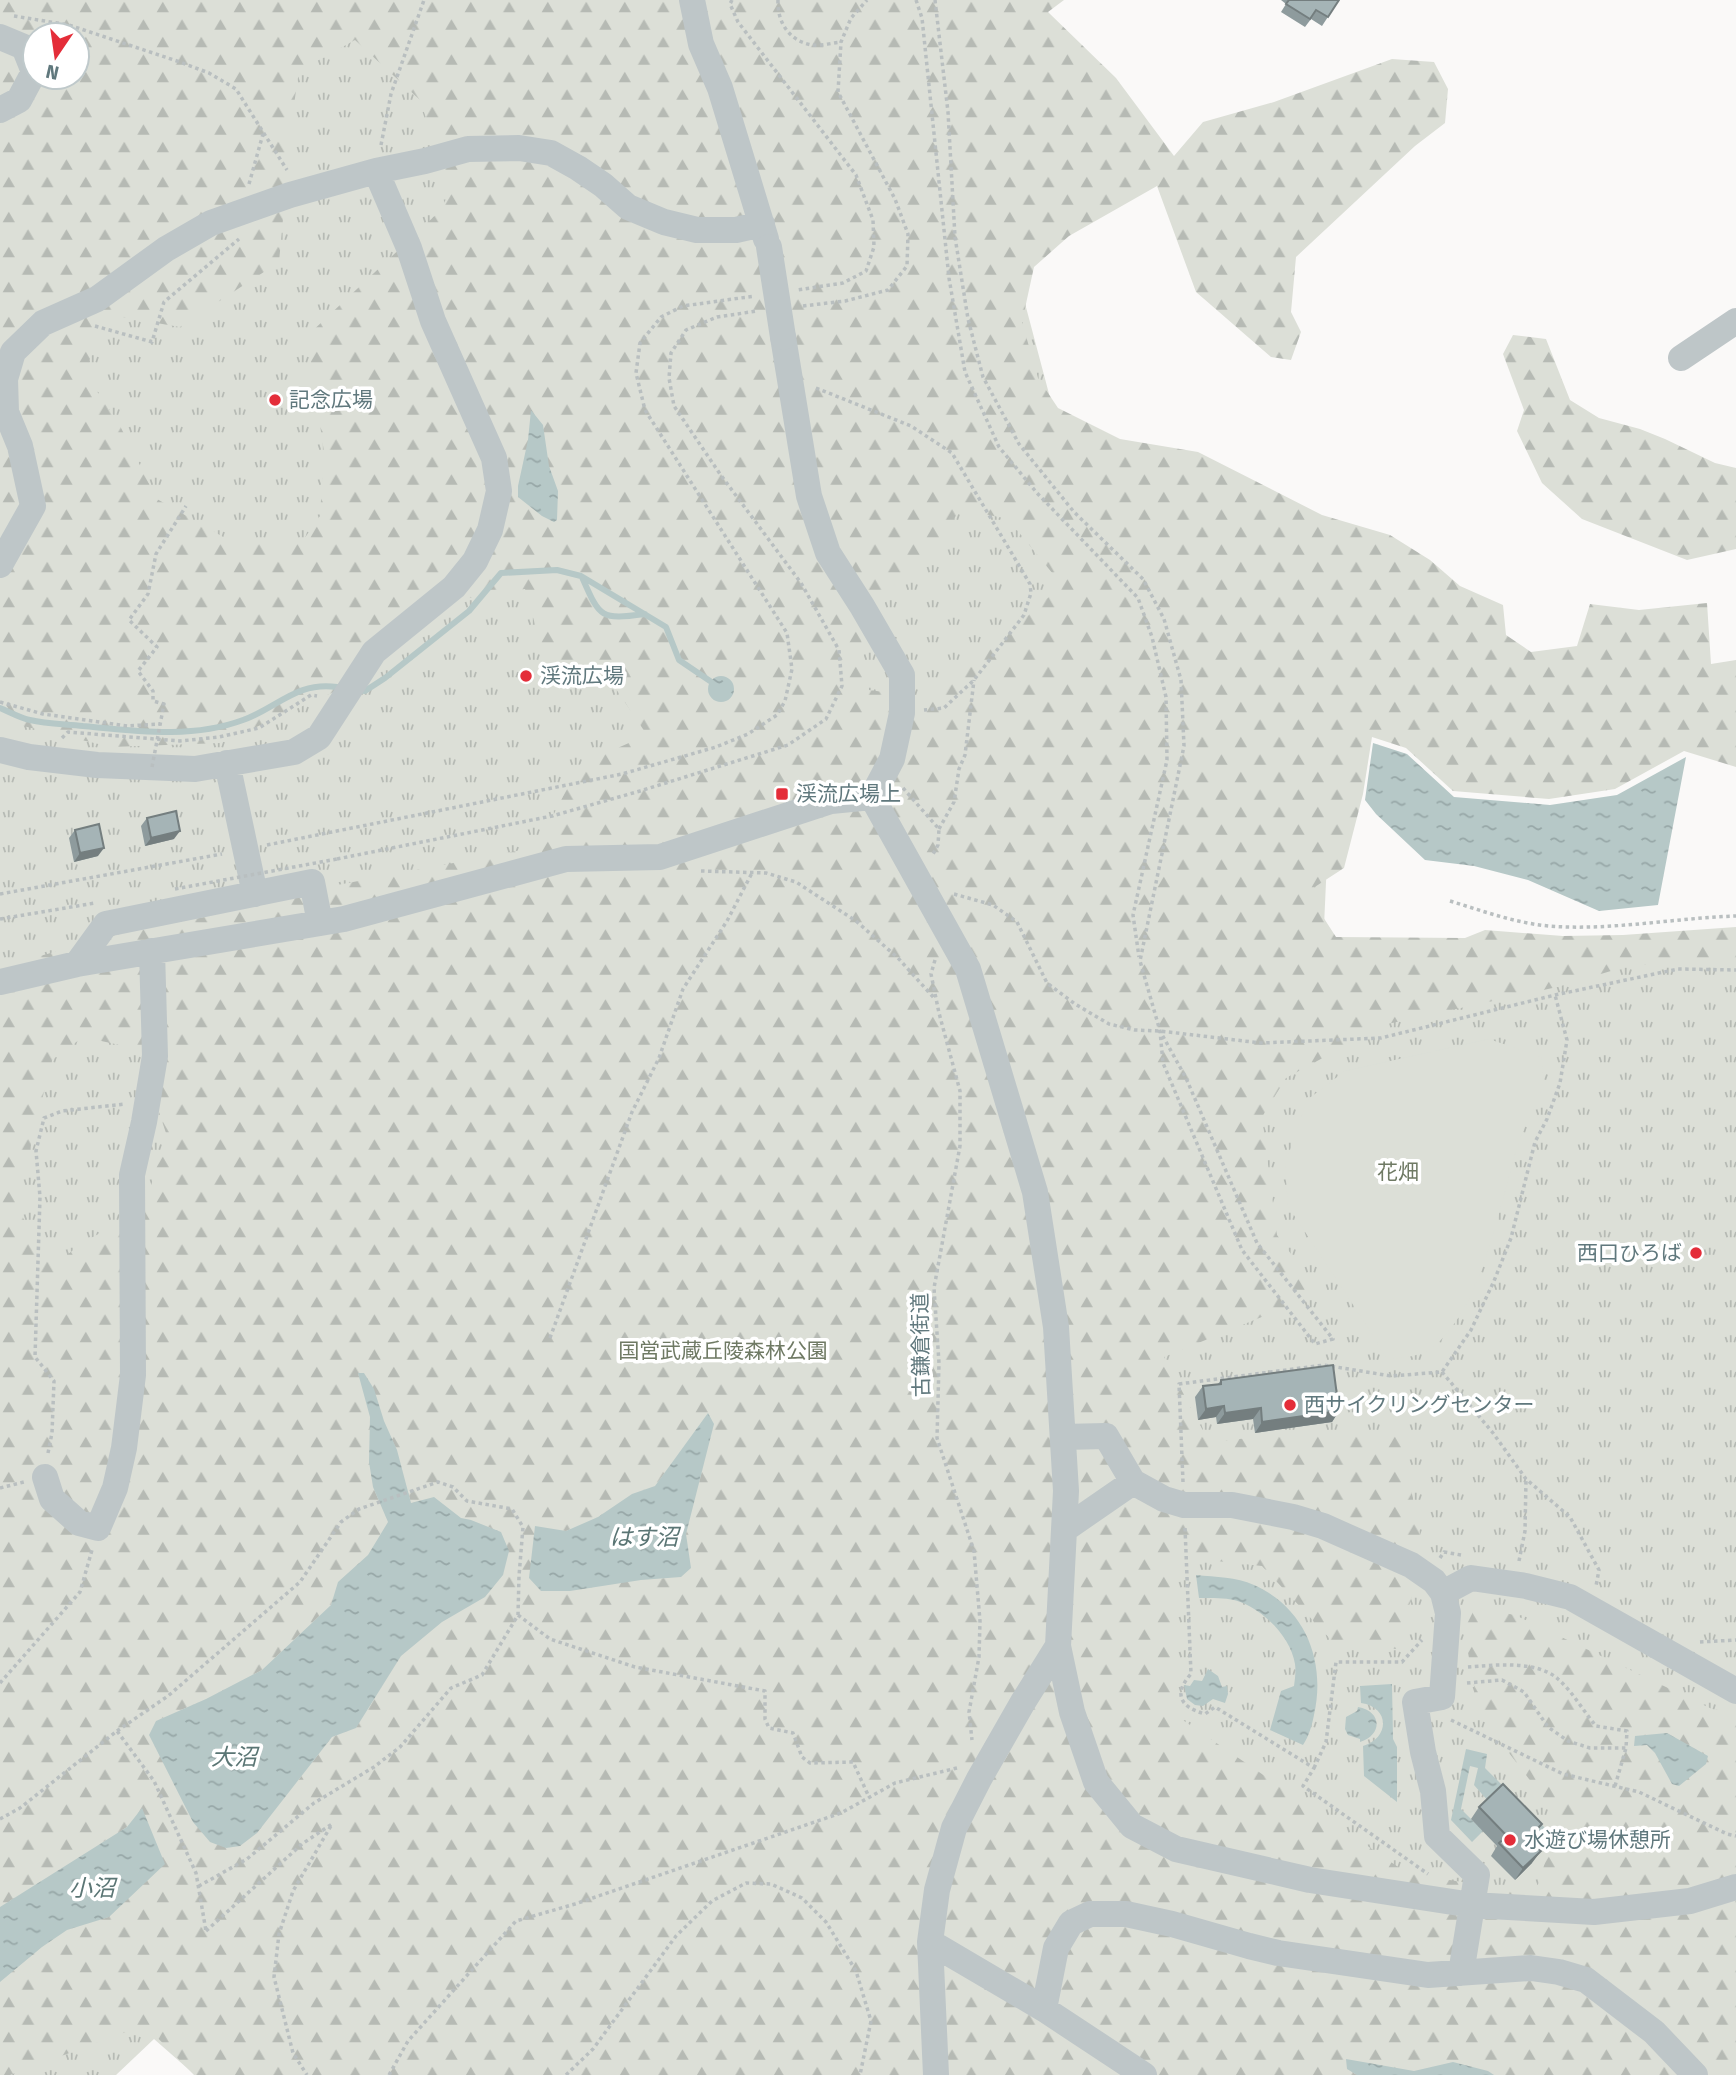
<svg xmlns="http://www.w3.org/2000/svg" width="1736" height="2075" viewBox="0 0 1736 2075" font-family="'Fira Sans','Noto Sans JP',sans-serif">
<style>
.grass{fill:url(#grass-tufts);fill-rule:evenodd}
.forest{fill:url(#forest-firs);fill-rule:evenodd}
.garden{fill:#dcdfd7}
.water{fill:url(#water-ripples)}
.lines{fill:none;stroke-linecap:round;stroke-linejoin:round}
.stream{stroke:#b6c8c7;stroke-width:6}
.path{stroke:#b9bfc0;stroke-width:3.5;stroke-dasharray:3.5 3.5;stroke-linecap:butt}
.street{stroke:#bec6c8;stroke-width:26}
.path-bridge{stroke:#b9bfc0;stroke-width:3.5;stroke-dasharray:3.5 3.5;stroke-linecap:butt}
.street-bridge{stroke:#bec6c8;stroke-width:26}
.wall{fill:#8e9b9d}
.shaded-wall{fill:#747e7f}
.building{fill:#a5b4b6;stroke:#747e7f;stroke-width:2}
.poi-dot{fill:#e42d39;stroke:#fff;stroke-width:2.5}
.labels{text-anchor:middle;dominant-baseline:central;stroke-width:7;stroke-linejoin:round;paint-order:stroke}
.poi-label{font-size:21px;fill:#60787d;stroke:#fff;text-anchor:start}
.park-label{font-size:21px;fill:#6f7a64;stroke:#fff}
.street-label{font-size:21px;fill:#60787d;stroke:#fff}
.water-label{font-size:23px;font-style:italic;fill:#5a7574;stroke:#fff}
</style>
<defs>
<pattern id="grass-tufts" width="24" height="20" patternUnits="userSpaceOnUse" patternTransform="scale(1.75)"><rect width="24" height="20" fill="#dcdfd7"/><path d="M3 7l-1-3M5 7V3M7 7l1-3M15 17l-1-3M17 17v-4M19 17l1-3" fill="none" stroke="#b6bab4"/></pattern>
<pattern id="forest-firs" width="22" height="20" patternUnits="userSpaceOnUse" patternTransform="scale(1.75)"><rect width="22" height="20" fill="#dcdfd7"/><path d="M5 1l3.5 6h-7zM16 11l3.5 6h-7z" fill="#b6bab4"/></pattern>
<pattern id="water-ripples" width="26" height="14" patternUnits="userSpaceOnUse" patternTransform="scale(1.75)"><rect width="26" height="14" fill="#b6c8c7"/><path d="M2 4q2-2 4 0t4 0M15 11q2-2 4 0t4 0" fill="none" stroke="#97a7a7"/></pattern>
</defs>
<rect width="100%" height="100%" fill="#faf9f8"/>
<path class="grass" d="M0 0H1042L984 149 1057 424 1334 706 1323 948 1736 937V2075H195L154 2039 116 2075H0ZM35 35H77V77H35Z"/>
<path class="forest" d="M0 0H1064L1048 12 1116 78 1174 156 1203 122 1274 102 1392 59 1434 62 1448 89 1445 123 1415 146 1296 257 1291 312 1301 332 1291 360 1271 357 1196 292 1157 186 1069 236 1034 267 1022 322 1038 378 1058 408 1120 439 1198 452 1322 515 1390 535 1430 560 1460 586 1503 605 1506 635 1531 652 1577 646 1590 604 1639 610 1707 603 1711 664 1736 660V767L1684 751 1615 789 1549 799 1453 791 1406 748 1372 737 1363 794 1344 868 1307 892 1336 937 1465 938 1485 930 1563 936 1623 935 1736 927V960L1687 959 1621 968 1557 987 1383 1025 1286 1078 1262 1117 1277 1235 1320 1293 1164 1357 1209 1442 1320 1431 1399 1430 1424 1553 1397 1649 1334 1643 1262 1566 1171 1556V1712L1407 1873 1535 1894 1559 1818 1479 1714 1464 1630 1475 1608 1515 1615 1712 1709 1736 1713V2075H1494L1488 2071 1453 2062 1414 2071 1346 2060 1347 2069 1357 2075H194L145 2025 10 2075H0V1982L42 1947 67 1930 109 1917 133 1892 160 1870 142 1809 127 1827 0 1907V967L116 935 268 904 332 886 537 847 579 765 647 735 614 686 544 656 525 589 469 598 374 674 221 743 111 747 23 726 0 698ZM35 35H77V77H35ZM355 40 420 100 450 190 441 210 307 336 324 452 320 516 304 539 225 538 157 499 119 424 84 372 110 315 180 327 279 262 293 111 299 71ZM961 509 1008 519 1062 585 935 699 869 690 859 625 904 586ZM83 1037 138 1049 166 1133 145 1207 81 1244 58 1262 15 1208 52 1060ZM358 1373 397 1450 411 1503 434 1497 461 1518 471 1520 501 1532 485 1597 442 1622 401 1656 356 1727 332 1737 257 1833 240 1846 156 1721 206 1699 262 1670 331 1605 338 1582 368 1555 388 1522 373 1487 369 1462 370 1418ZM709 1414 714 1424 686 1534 691 1568 681 1577 641 1580 535 1526 566 1531 598 1517 632 1494 655 1486Z
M1513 335 1546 339 1570 400 1599 418 1640 429 1665 439 1715 463 1736 468V549L1687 560 1582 519 1542 483 1517 431 1524 410 1503 354Z"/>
<path class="garden" d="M1489 1039 1541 1057C1542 1067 1545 1080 1542 1089 1537 1106 1526 1121 1520 1138 1500 1200 1487 1293 1440 1341 1426 1356 1405 1359 1386 1358L1369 1329 1288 1206 1285 1165 1307 1100 1345 1071Z"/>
<path class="water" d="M531 410 543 425 549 466 558 491 557 520 554 522 542 516 518 497V486L528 440Z
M708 689a13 13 0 1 1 26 0a13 13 0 1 1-26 0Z
M1373 743 1407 754 1454 797 1550 805 1617 795 1686 757 1658 905 1599 911 1528 880 1474 866 1425 860 1376 814 1365 800Z
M358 1373H364L374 1389 384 1421 397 1450 411 1503 434 1497 461 1518 471 1520 501 1532 509 1551 503 1575 485 1597 442 1622 401 1656 356 1728 332 1737 257 1833 240 1846 226 1848 210 1842 193 1822 149 1735 156 1721 206 1699 262 1670 331 1605 338 1582 368 1555 388 1522 373 1487 369 1462 370 1417Z
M708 1413 714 1424 686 1534 691 1568 681 1577 641 1580 570 1591H541L529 1578 535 1526 566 1531 598 1517 632 1494 655 1486Z
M1196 1575C1216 1577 1236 1577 1254 1585 1306 1608 1326 1662 1314 1715 1312 1725 1309 1736 1303 1745L1270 1730 1281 1691 1294 1686C1295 1679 1296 1671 1295 1664 1291 1638 1266 1613 1243 1603 1229 1597 1213 1598 1199 1598Z
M1208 1669 1218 1676 1222 1687 1227 1686 1228 1694 1225 1703 1213 1699 1203 1706 1195 1705 1187 1699 1184 1685 1190 1686 1194 1680 1202 1681Z
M1392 1684 1393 1739 1397 1747V1802L1364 1776 1363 1746C1390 1738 1390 1707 1361 1703L1360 1686Z
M1358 1707C1382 1711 1383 1735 1360 1742V1739L1348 1735 1345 1729 1346 1717 1357 1711Z
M1667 1733 1708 1756 1706 1764 1679 1786 1672 1784 1655 1753 1647 1745 1634 1746 1635 1736Z
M1466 1749 1487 1754 1485 1768 1552 1835 1535 1852 1526 1843 1533 1836 1489 1802 1474 1785 1478 1768 1470 1766 1461 1809 1483 1831 1472 1842 1451 1820Z
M142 1808 165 1864 109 1917 67 1930 42 1947 0 1982V1907L127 1827Z
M1346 2059 1414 2071 1453 2062 1488 2071 1494 2075H1357L1347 2069Z"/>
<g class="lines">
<path class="stream" d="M582 577C600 618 600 620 645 614
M358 690 365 691 385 678 469 611 501 573 557 570 581 576 666 627 679 660 710 681
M0 708C10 712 20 718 30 720 47 724 66 724 83 726 136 731 192 739 243 720 277 708 297 681 337 687"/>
<path class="path" d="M732 0 730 4 738 22 856 175 873 220 874 247 866 271 843 283 797 290
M778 0C777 22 789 41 812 45 821 46 832 43 841 42
M916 0 922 18 949 278 965 372 999 447 1037 493 1138 598 1152 637 1166 697 1167 760 1133 915 1139 957
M935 0 948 112 955 237 968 319 983 377 1019 444 1074 512 1143 579 1164 619 1181 680 1184 746 1140 961 1160 1031 1163 1063 1242 1250 1315 1344 1333 1339 1257 1243 1186 1078 1160 1031
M14 16 69 25 180 62 209 73 236 89 287 170
M381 145 391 94 424 0
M249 184 263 134
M803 306 845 301 888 290 907 266 908 234 895 199 838 92 841 42 851 18 867 0
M95 326 152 342 164 302 239 239
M816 388 911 426 952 453 1030 584 1031 593 1024 615 974 680 944 708 924 710
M0 702 43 714 127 726 160 724
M62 738 68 732 180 741 219 737 259 728 311 695 317 696
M903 788 939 829 938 845 932 856
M939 829 954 802 959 769 965 755 974 680
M267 845 622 774 716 747 748 734 777 715 785 701 792 669 787 633 645 410 636 373 640 343 661 317 683 306 755 296
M337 859 552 816 640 791 788 745 826 719 842 686 839 650 801 583 720 474 674 406 669 378 671 353 686 330 717 317 757 311
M701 871 766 873 796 882 856 921 898 958 935 999
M0 894 222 854
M954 894 993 905 1017 922 1047 983 1075 1004 1109 1024 1135 1030 1160 1031 1261 1043 1381 1038 1555 995 1678 969 1736 970
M1450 901C1483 911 1515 923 1549 926 1611 931 1674 918 1736 916
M0 919 95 903
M935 960 931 974 939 1013 960 1091V1146L934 1288 939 1363 937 1438 974 1551 980 1621 979 1657 969 1712 972 1740
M550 1338 632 1112 659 1058 683 989 727 921 752 873
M1442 1372 1493 1433 1526 1479 1570 1517 1599 1570 1596 1586
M48 1453 52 1433 54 1381 35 1357 40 1197 36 1151 44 1118 62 1111 125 1104
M1183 1482 1179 1384 1324 1365 1391 1376 1442 1372 1471 1330 1494 1281 1511 1238 1535 1142 1547 1119 1560 1083 1567 1040 1555 995
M0 1488 24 1482
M1185 1528 1191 1674C1173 1694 1180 1707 1205 1714L1215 1707 1314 1768 1303 1786 1428 1874
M1440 1558 1444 1552 1461 1555
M1519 1561 1525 1531 1526 1479
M518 1615 550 1639 635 1667 765 1691V1719L769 1728 793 1733 802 1757 810 1763 853 1762 869 1797
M1700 1642 1736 1640
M1468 1667C1494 1665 1537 1660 1558 1679 1572 1691 1584 1712 1596 1726L1627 1731 1626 1748 1615 1786
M0 1683 80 1592 92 1550
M1467 1683 1502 1680 1524 1692 1548 1727 1568 1741 1590 1748H1626
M1451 1720 1563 1774 1639 1792 1727 1834 1736 1836
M117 1731 168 1696 300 1582 341 1522 359 1509 438 1482 453 1487 467 1501 512 1509 523 1527 519 1576 518 1615 482 1675 451 1688 400 1747 374 1767 314 1803 247 1859 199 1886
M1314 1768 1326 1742 1336 1662H1402L1422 1640
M0 1819 20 1808 117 1731 154 1781 196 1873 206 1931
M206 1931 302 1844 332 1824 293 1891 279 1934 274 1977 293 2053 307 2075
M389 2075 408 2041 516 1921 575 1904 841 1813 895 1783 957 1768
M566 2075 593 2049 676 1936 712 1901 746 1883 771 1884 802 1898 826 1922 856 1971 871 2021 860 2075"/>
<path class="street" d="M692 0 701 44 720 88 766 239
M0 37 24 47 34 72 19 100 0 110
M783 337 809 496 828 553 862 606 902 675V713L892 759 872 797
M1681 358 1736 321
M0 565 33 506 20 446 6 412 5 379 13 352 43 323 97 299 166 249 211 223 290 195 376 171 425 161 468 149 519 148 551 153 578 168 603 185 628 207 664 222 697 230H736L762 224
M0 750 29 757 97 765 195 769 294 752 319 737 374 652 454 587 475 561 490 530 499 491 494 458 433 321 409 248 376 171
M227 763 255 894
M872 797 968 969 1035 1192 1056 1327 1066 1491 1058 1646 1072 1712 1096 1782 1132 1826 1176 1849 1310 1880 1472 1905 1594 1912 1690 1901 1736 1887
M77 964 106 924 312 882 320 923
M0 982 77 964 344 919 566 859 660 857 831 801 872 797
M1063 1437 1106 1436 1133 1482 1164 1499 1184 1505H1232L1293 1517 1323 1526 1411 1565 1434 1581 1443 1593 1448 1613 1442 1697 1415 1702 1423 1752 1433 1791 1437 1836 1477 1875 1461 1973
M45 1477 52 1499 79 1523 98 1528 115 1488 124 1448 133 1375 132 1175 144 1122 155 1056 152 951
M1065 1529 1133 1482
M1443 1593 1471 1578 1526 1586 1570 1597 1736 1691
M930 1942 1044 2009 1144 2075
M1044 2009 1056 1948 1071 1923 1090 1914H1126L1172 1924 1249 1946 1278 1953 1428 1975 1531 1968 1559 1972 1586 1980 1654 2032 1695 2075
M936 2075 930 1942 937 1890 954 1828 979 1779 1023 1702 1058 1646"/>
<path class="path-bridge" d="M152 767 164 704 153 701V691L138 671 157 647 129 620 148 594 156 554 186 506
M175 889 337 859"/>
<path class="street-bridge" d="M769 247 783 337"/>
</g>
<path class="wall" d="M1281 0H1339L1322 26 1311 19 1305 27 1281 12 1286 4Z
M147 818 174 839 145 846 141 826Z
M75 830 98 856 74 862 69 838Z
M1221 1380 1339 1411 1332 1422 1255 1433 1253 1419 1217 1424 1216 1417 1198 1420 1195 1397 1203 1386 1218 1384Z
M1479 1807 1533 1837 1530 1840 1532 1863 1515 1880 1491 1856 1497 1846 1471 1819Z"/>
<path class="shaded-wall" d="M180 831 174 839 145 846 151 838Z
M104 848 98 856 74 862 80 853Z
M1224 1406 1216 1417 1198 1420 1206 1409Z
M1261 1408 1253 1419 1217 1424 1225 1413Z
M1339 1411 1332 1422 1255 1433 1262 1422Z
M1542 1824 1533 1837 1520 1850 1528 1838Z
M1541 1851 1532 1863 1515 1880 1523 1868Z"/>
<path class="building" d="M1289 0H1339L1328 17 1316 10 1310 19 1286 4Z
M176 811 180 831 151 838 147 818Z
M99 824 104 848 80 853 75 830Z
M1333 1365 1339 1411 1262 1422 1261 1408 1225 1413 1224 1406 1206 1409 1203 1386 1221 1384V1380Z
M1503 1784 1542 1824 1528 1838 1541 1851 1523 1868 1499 1843 1507 1836 1479 1807Z"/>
<g class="poi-dot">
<circle cx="275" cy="400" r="7"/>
<circle cx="526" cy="676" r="7"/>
<rect x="775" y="787" width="14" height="14" rx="3.5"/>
<circle cx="1696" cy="1253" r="7"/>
<circle cx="1290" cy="1405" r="7"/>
<circle cx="1510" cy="1840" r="7"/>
</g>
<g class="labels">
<g class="poi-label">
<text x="289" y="400">記念広場</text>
<text x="540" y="676">渓流広場</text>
<text x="796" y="794">渓流広場上</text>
<text x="1682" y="1253" text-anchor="end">西口ひろば</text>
<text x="1304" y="1405">西サイクリングセンター</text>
<text x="1524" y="1840">水遊び場休憩所</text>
</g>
<g class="park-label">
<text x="1398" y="1172">花畑</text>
<text x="723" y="1351">国営武蔵丘陵森林公園</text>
</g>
<g class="street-label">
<text transform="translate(921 1345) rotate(-91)">古鎌倉街道</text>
</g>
<g class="water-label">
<text x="644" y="1537">はす沼</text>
<text x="234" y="1757">大沼</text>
<text x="92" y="1888">小沼</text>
</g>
</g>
<g transform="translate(56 56) rotate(193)"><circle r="33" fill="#ffffff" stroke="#bfc9cb" stroke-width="2"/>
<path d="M0-5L12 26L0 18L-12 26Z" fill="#e42d39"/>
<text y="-10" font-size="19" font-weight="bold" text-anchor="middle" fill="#60787d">N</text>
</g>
</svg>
